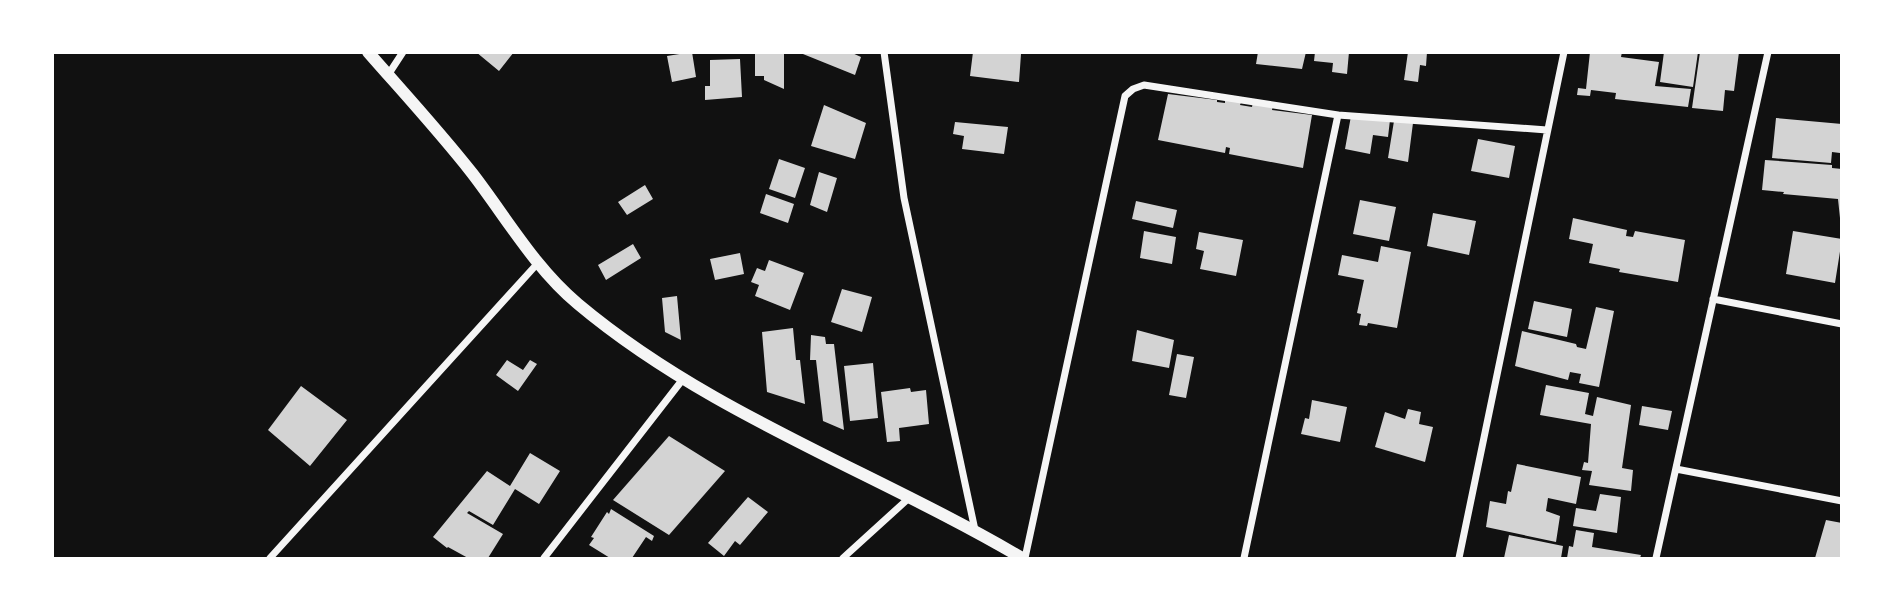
<svg xmlns="http://www.w3.org/2000/svg" width="1894" height="611" viewBox="0 0 1894 611" font-family="Signika,sans-serif">
<style>
.building{fill:#d3d3d3}
.lines{fill:none;stroke-linecap:round;stroke-linejoin:round}
.minor{stroke:#f5f5f5;stroke-width:7}
.tertiary{stroke:#f5f5f5;stroke-width:12}
</style>
<rect width="100%" height="100%" fill="#111"/>
<path class="building" d="M476 52H514L499 71Z
M692 52 696 77 672 82 667 56Z
M755 52H784V89L764 80V76H755Z
M798 52H850L861 57 855 75Z
M973 52 1021 54 1019 82 970 76Z
M1258 52H1306L1302 69 1256 64Z
M1315 52H1349L1347 74 1332 72 1333 63 1314 61Z
M1408 52H1427L1426 66 1420 65 1418 82 1404 80Z
M1590 52H1622L1621 57 1659 62 1655 86 1691 89 1688 107 1615 99 1616 93 1591 90 1590 96 1577 95 1578 88 1586 89Z
M1664 52H1698L1693 87 1660 82Z
M1700 52H1739L1734 91 1725 90 1723 111 1692 108Z
M740 59 742 97 705 100V86H710V60Z
M1168 94 1217 100V102L1225 103V100L1241 102 1240 105 1252 107 1253 102 1273 105 1272 110 1312 115 1303 168 1229 154 1230 148 1226 147 1225 153 1158 140Z
M824 105 866 123 855 159 811 146Z
M1351 116 1390 120 1388 137 1373 135 1370 154 1345 149Z
M1776 118 1842 124 1840 153 1832 152 1831 163 1772 158Z
M1394 121 1413 123 1408 162 1388 158Z
M955 122 1008 127 1004 154 962 149 964 136 953 134Z
M1478 139 1515 146 1509 178 1471 171Z
M779 159 805 168 795 198 769 189Z
M1765 160 1832 165V168L1842 169V218H1840L1838 199 1783 194 1784 192 1762 190Z
M819 172 837 178 827 212 810 205Z
M645 185 653 199 627 215 618 202Z
M766 194 794 204 788 223 760 213Z
M1360 200 1396 207 1389 241 1353 234Z
M1136 201 1177 210 1173 228 1132 219Z
M1433 213 1476 221 1469 255 1427 246Z
M1573 218 1627 230 1626 236 1633 237 1635 231 1685 240 1678 282 1619 272 1620 269 1589 263 1593 244 1569 239Z
M1144 231 1176 237 1172 264 1140 258Z
M1793 231 1842 239 1835 283 1786 274Z
M1199 232 1243 240 1236 276 1200 269 1204 251 1196 249Z
M633 244 641 258 606 280 598 265Z
M1381 246 1411 252 1397 328 1368 323 1367 326 1359 325 1361 314 1357 313 1364 280 1338 275 1342 255 1378 262Z
M740 253 744 274 715 280 710 259Z
M769 260 804 273 790 310 755 296 759 285 751 282 757 268 765 271Z
M842 289 872 297 862 332 831 322Z
M677 296 681 340 665 332 662 298Z
M1534 301 1572 309 1567 337 1528 329Z
M1596 307 1614 311 1599 387 1579 383 1581 374 1570 372 1568 380 1515 366 1522 331 1576 344 1577 347 1586 349Z
M793 328 796 360H800L805 404 767 392 762 332Z
M1137 330 1174 340 1169 368 1132 361Z
M811 335 825 337 826 344H834L844 430 823 421 816 360H810Z
M1177 354 1194 357 1186 398 1169 395Z
M507 360 523 370 530 360 537 364 518 391 496 375Z
M873 363 878 418 850 421 844 366Z
M1546 385 1589 393 1585 414 1593 416 1597 397 1631 405 1622 468 1633 470 1631 491 1589 485 1592 471 1582 470 1584 462 1588 463 1591 424 1540 415Z
M301 386 347 420 310 466 268 430Z
M910 388 911 392 926 390 929 424 899 428 900 441 887 442 881 392Z
M1312 400 1347 407 1340 442 1301 434 1305 418 1309 419Z
M1642 406 1672 411 1668 430 1639 425Z
M1408 409 1421 412 1419 424 1433 427 1425 462 1375 447 1385 412 1405 419Z
M669 436 725 471 669 535 613 500Z
M530 453 560 471 539 504 515 489 493 525 469 511 467 513 503 534 488 558H468L448 547 447 548 433 537 487 471 510 486Z
M1517 464 1581 477 1576 504 1548 498 1546 511 1560 516 1556 542 1486 527 1490 501 1506 504 1508 491 1511 492Z
M1600 494 1621 497 1617 533 1573 526 1576 508 1596 511Z
M748 497 768 512 740 545 735 541 724 556 708 543Z
M611 509 654 536 652 541 646 537 632 558H610L589 545 594 538 591 537 607 512 609 514Z
M1826 520 1842 523V558H1815Z
M1576 530 1594 533 1592 547 1641 555 1640 558H1567L1569 546 1573 547Z
M1509 535 1563 546 1561 558H1504Z"/>
<g class="lines">
<path class="minor" d="M884 52 904 198 975 530
M388 75 403 52
M1713 299 1842 324
M1676 469 1842 501
M270 558 537 264
M544 558 683 379
M843 558 909 498
M1025 558 1125 96 1133 89 1144 85 1338 115 1547 130
M1244 558 1338 115
M1459 558 1564 52
M1656 558 1768 52"/>
<path class="tertiary" d="M368 52C403 92 439 131 472 173 506 217 534 267 578 304 709 414 876 472 1022 558"/>
</g>
<rect width="1894" height="611" fill="none" stroke="#ffffff" stroke-width="108"/>
</svg>
